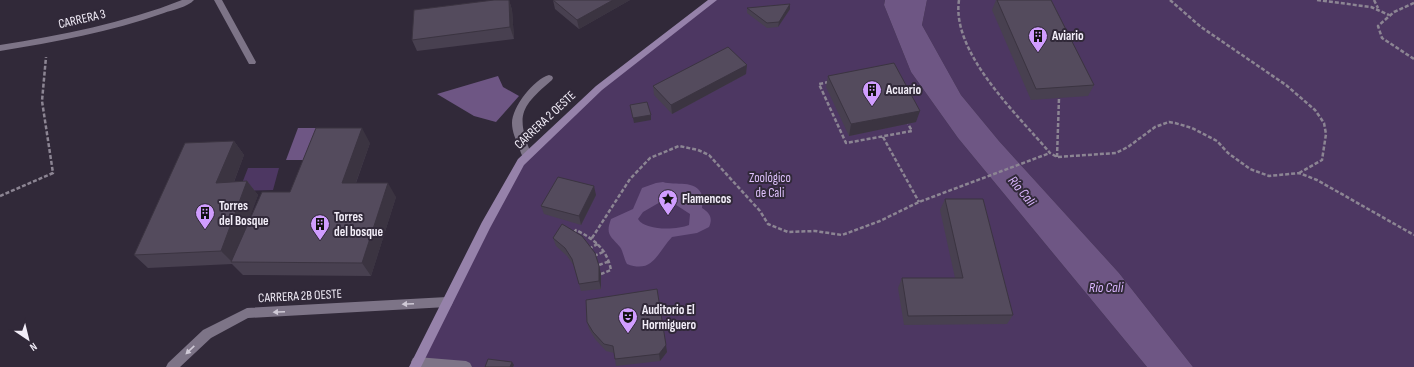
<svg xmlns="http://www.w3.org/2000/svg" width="1414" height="367" viewBox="0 0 1414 367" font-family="'Sofia Sans Condensed',sans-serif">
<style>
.green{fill:#4d3762}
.water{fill:#6e5684;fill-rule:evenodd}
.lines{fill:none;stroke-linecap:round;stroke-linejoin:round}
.path{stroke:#8c8593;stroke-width:2.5;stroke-dasharray:4 2;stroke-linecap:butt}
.lane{fill:#7d7487;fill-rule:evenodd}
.street{fill:#7d7487;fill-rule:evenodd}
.secondary{fill:#9682aa;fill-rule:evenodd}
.wall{fill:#484050}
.shaded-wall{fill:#3b3441}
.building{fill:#544b5d;stroke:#3b3441}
.oneway{fill:#cfc9d6}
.labels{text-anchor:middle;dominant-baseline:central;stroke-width:4;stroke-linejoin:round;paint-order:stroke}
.street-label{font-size:13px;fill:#f2edf8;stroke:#312939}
.poi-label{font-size:13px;font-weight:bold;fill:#f2edf8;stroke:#312939;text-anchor:start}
.park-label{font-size:13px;fill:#dec1fb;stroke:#312939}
.water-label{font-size:14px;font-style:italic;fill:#d9b5fd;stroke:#312939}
</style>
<rect width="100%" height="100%" fill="#312939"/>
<path class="green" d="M713 0H885L884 5 911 72 958 138 1147 367H415L521 162 599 88Z
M927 0H1414V367H1193L1119 273 999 141 961 95 922 25Z
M248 168H279L273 190 239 191Z"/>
<path class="water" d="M885 0H927L922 25 961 95 999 141 1119 273 1193 367H1147L958 138 911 72 884 5Z
M498 76 503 87 519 96 496 122 474 116 437 94Z
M298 128H322L311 160H286Z
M663 182C675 186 696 179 702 195 704 199 702 204 702 208 710 213 713 218 709 227L697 233 672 237C657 253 653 274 627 264 624 259 623 251 620 247 611 236 605 235 611 219L633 209 642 188 656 183ZM662 201H670L690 214 689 225C677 230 645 231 638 219L643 212Z"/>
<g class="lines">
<path class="path" d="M959 0C951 53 1018 115 1050 153L1057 157 1116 153 1128 147 1155 127 1169 122 1175 123 1192 128 1217 141 1228 153 1250 169 1269 176 1299 173 1317 180 1414 235
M1170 0 1201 27 1286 85 1315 110 1324 123 1326 134 1322 160 1299 173
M1317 0 1371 7 1389 15
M1374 0 1378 8
M1414 3 1394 12 1378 26 1382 38 1414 59
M829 82 819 84 846 143 912 131 908 124
M883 137 919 202
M1057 157 1059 98
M0 196 53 173 42 101 46 57
M574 233 576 230C594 239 607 249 611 270L601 274
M592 238 630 179 650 158 679 146 698 150 709 155 760 211 768 224 788 232 815 231 842 235 880 221 919 202 1050 153
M589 249 599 243
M594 256 605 251
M599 265 610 261"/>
<path class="lane" d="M214 0H222L256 62 255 64H249Z
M549 75 552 76 553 78 552 80C519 108 516 116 532 156L527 160C522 158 521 153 519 147 516 140 512 132 512 123 512 107 534 79 549 75Z
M417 357 466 361 470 363 472 367H416L413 366 411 362 413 358Z"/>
<path class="street" d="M182 0H194C188 7 172 10 164 13 110 32 55 42 0 51V45C62 35 124 23 182 0Z
M447 297 451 298 453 302 451 306 447 307 248 318 211 338 180 367H166L168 363 203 330 247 308Z"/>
<path class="secondary" d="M708 0H717L602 90 524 165 490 228 421 367H409L482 222 518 159 596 86Z"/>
</g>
<path class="wall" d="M494 0H509L512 10 514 39 417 51 412 40Z
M553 0H630L579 29 555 9Z
M996 0H1051L1094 85 1088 96 1031 100 992 10Z
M747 8 790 9 778 27 767 28 747 13Z
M746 74 672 114 654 95 653 86Z
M828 76 916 122 849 136 826 87Z
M234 141 244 155 234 182 247 181 258 195 245 229 290 192 370 143 356 183 396 197 371 276 243 275 232 264 148 268 134 255Z
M596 195 581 225 544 214 541 206Z
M945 199 1013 315 1007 324 904 325 898 288 902 278H955L940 210Z
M553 238 599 266 601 274V289L581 291 574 266 567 256 556 246Z
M587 322 667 352 660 361 616 366 614 353 606 351 595 339 589 329Z"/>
<path class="shaded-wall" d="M509 0 512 10 514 39 510 27Z
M613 0H630L579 29 577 20Z
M790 4V9L778 27 779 22Z
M747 65 746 74 672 114 671 105Z
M920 111 916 122 849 136 851 124Z
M651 115V120L634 123 633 118Z
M362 128 370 143 351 196 342 183Z
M234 141 244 155 228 197 216 183Z
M247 181 258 195 234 262H232L221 251Z
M388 183 396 197 371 276 362 263Z
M594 186 596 195 581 225 579 216Z
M599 266 601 274V289L599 281Z
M666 345 667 352 660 361 659 354Z
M512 362 514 365 513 367H510Z"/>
<path class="building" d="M494 0H509L510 27 412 40 414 10Z
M553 0H613L577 20Z
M997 0H1051L1094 85 1036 89Z
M790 4 779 22 767 23 747 8Z
M728 47 747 65 671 105 653 86Z
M894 63 920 111 851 124 828 76Z
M647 102 651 115 633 118 630 105Z
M316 128H362L342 183H388L362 263 231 262 262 192H290Z
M234 141 216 183 247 181 221 251 134 255 185 143Z
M558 177 594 186 579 216 541 206Z
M945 199H983L1013 315 908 316 902 278H963Z
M562 224 582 236 595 253 599 266V281L579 284 572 259 565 248 553 238Z
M657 289 666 345 659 354 615 359 613 346 604 344 593 332 587 322 586 300Z
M488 359 512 362 510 367H485Z"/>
<defs><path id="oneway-solid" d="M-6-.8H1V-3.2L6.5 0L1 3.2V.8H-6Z"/></defs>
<g class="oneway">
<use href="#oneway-solid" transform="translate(408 304) rotate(177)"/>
<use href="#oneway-solid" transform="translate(279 312) rotate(177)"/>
<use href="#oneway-solid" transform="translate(190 350) rotate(136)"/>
</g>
<defs>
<symbol id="building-pin" viewBox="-11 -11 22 30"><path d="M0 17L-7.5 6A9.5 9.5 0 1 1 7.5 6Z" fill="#d09dff" stroke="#312939"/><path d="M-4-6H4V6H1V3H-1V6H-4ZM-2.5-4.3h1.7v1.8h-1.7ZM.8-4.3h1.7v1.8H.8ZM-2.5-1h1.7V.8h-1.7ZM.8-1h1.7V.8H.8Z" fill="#111"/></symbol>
<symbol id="sight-pin" viewBox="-11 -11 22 30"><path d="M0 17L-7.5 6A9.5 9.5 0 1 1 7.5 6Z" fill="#d09dff" stroke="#312939"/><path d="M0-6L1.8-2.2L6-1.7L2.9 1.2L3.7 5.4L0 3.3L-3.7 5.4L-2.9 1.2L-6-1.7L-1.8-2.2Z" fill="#111"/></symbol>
<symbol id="theatre-pin" viewBox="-11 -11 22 30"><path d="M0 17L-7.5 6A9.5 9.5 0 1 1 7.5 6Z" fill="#d09dff" stroke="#312939"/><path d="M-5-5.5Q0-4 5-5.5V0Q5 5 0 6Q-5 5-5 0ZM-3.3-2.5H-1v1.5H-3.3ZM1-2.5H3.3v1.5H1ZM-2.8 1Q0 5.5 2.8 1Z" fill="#111"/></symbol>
</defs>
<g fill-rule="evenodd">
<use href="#building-pin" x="1027" y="25" width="22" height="30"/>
<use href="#building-pin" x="861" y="79" width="22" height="30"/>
<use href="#sight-pin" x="657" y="188" width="22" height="30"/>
<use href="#building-pin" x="194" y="202" width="22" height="30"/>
<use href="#building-pin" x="309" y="213" width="22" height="30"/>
<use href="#theatre-pin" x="617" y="306" width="22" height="30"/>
</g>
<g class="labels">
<g class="street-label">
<text transform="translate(82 19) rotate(-13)">CARRERA 3</text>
<text transform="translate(545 120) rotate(-43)">CARRERA 2 OESTE</text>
<text transform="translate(300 296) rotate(-3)">CARRERA 2B OESTE</text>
</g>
<g class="poi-label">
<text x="1052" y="36">Aviario</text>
<text x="886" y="90">Acuario</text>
<text x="682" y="199">Flamencos</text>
<text x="219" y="206">Torres<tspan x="219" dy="15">del Bosque</tspan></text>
<text x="334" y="217">Torres<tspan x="334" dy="15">del bosque</tspan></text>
<text x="642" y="310">Auditorio El<tspan x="642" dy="15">Hormiguero</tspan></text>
</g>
<g class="park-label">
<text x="770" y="178">Zoológico<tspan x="770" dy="15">de Cali</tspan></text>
</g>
<g class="water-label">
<text transform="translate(1022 191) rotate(50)">Río Cali</text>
<text x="1106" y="287">Rio Cali</text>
</g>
</g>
<g transform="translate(28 339) rotate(145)" stroke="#312939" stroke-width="3" paint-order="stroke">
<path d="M0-3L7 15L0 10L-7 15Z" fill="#f2edf8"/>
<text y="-6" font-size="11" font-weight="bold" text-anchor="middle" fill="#f2edf8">N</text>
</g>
</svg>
